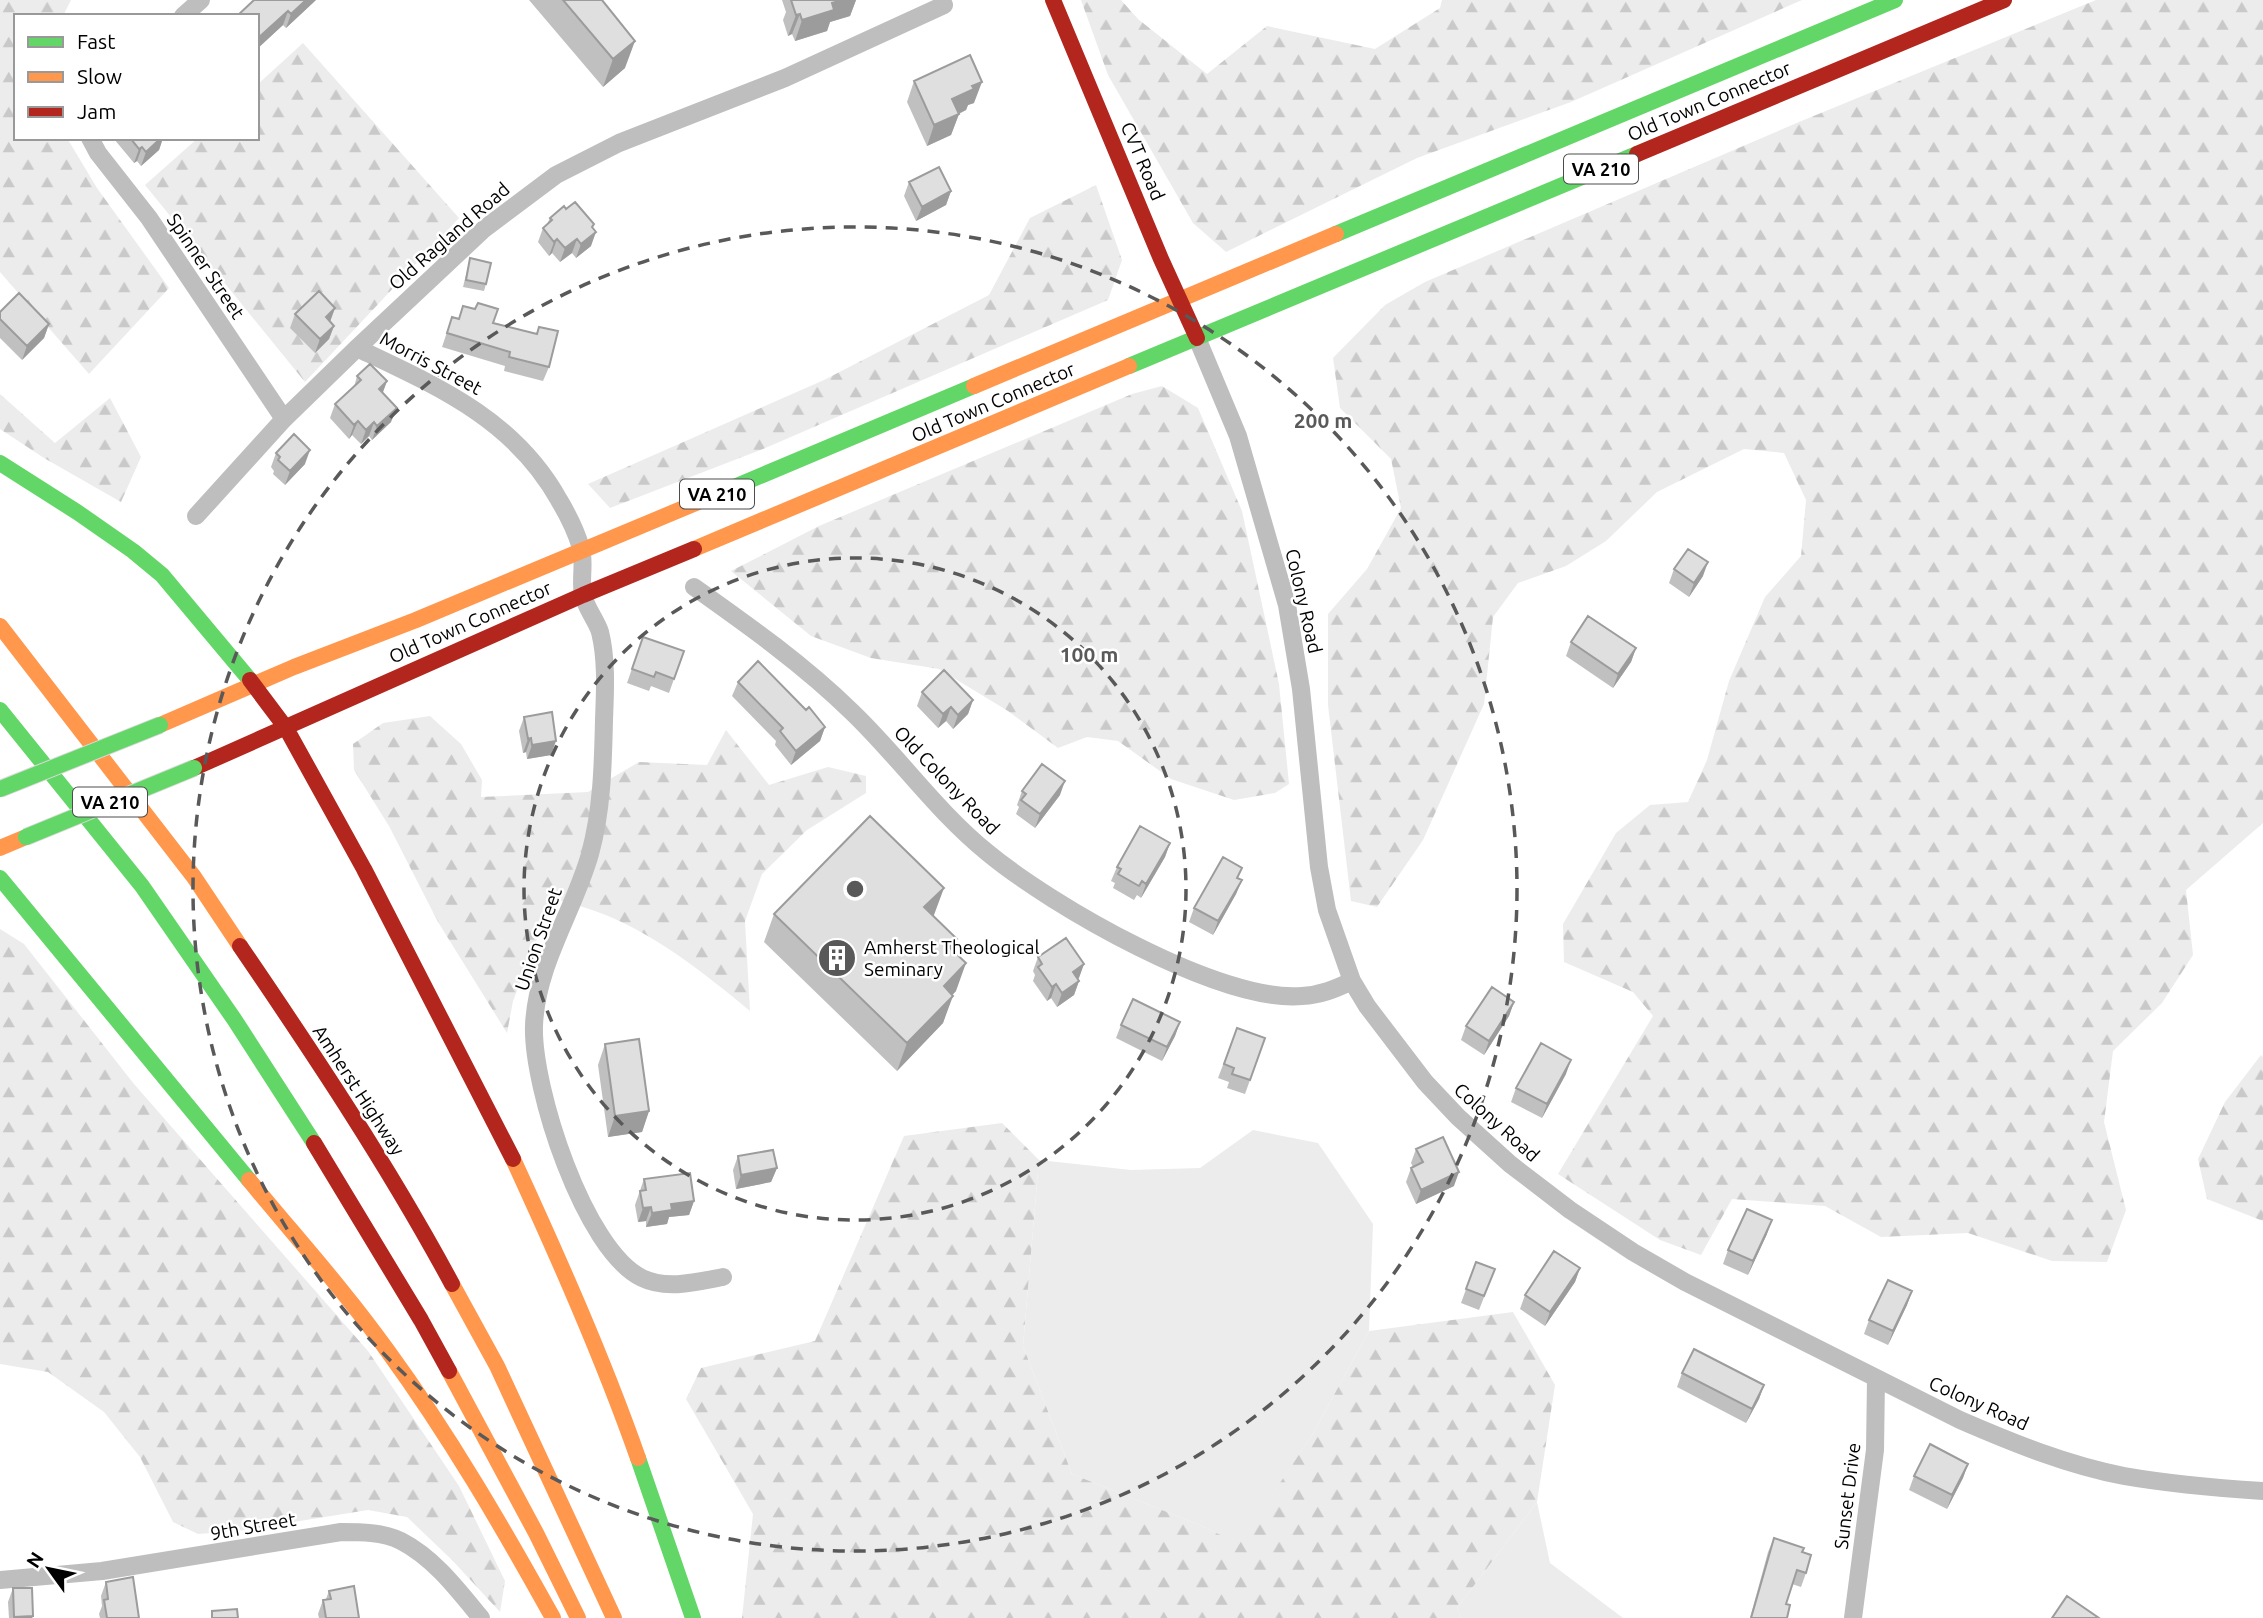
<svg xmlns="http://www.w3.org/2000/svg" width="2263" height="1618" viewBox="0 0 2263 1618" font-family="Ubuntu,sans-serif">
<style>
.green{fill:#ececec}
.forest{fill:url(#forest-firs)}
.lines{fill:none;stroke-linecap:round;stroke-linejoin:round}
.street{stroke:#bebebe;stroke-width:18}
.fast{stroke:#63d668;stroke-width:16}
.slow{stroke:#ff974d;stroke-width:16}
.jam{stroke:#b3261e;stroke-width:16}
.fast-bridge-casing{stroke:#dbdbdb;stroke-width:18;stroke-linecap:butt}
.fast-bridge{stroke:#63d668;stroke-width:16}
.wall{fill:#c0c0c0}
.shaded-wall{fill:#9c9c9c}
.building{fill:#dfdfdf;stroke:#9c9c9c;stroke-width:2}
.ring{fill:none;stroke:#595959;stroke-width:3.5;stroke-dasharray:12 9}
.labels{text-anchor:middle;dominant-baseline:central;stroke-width:5;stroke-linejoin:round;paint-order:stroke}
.shield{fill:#fff;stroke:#4c4c4c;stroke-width:2}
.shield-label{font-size:18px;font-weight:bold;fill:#000}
.street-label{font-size:19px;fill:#000;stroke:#fff}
.poi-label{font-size:19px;fill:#000;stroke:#fff;text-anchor:start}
.centre{fill:#595959;stroke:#fff;stroke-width:3.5}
.ring-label{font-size:21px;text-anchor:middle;font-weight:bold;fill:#595959;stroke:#fff;stroke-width:5;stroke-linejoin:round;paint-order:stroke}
</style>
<defs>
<pattern id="forest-firs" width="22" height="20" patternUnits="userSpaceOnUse" patternTransform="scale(1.75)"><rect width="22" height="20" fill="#ececec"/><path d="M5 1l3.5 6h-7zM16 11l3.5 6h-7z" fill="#c9c9c9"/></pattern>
</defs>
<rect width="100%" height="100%" fill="#fff"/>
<path class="green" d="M1253 1130 1318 1143 1373 1224 1369 1331 1312 1435 1239 1545 1202 1526 1072 1474 1023 1346 1039 1160 1131 1170 1200 1168Z
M1537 1502 1550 1563 1623 1618H1461L1457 1608Z"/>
<path class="forest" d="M0 0H71L63 16H16V138H67L97 188 169 288 89 374 0 272Z
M1081 0H1121L1138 19 1207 74 1267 26 1375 49 1440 8 1442 0H1802L1571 102 1417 158 1226 252 1193 223 1108 75Z
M2096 0H2263V823L2186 890 2193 955 2162 1003 2113 1051 2104 1122 2126 1210 2107 1262 2052 1261 1968 1233 1881 1237 1825 1206 1732 1199 1701 1255 1660 1240 1558 1174 1653 1016 1633 992 1564 962 1563 924 1616 833 1650 805 1688 802 1707 760 1729 681 1765 597 1801 556 1806 500 1784 453 1744 449 1657 492 1606 541 1566 566 1518 583 1493 617 1484 704 1423 840 1377 907 1351 901 1328 705V614L1367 569 1401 508 1391 459 1340 408 1333 358 1385 305 1425 282 1799 122Z
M303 43 459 218 305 382 145 185 198 138H257V85Z
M1096 185 1122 260 1108 300 763 449 610 508 588 484 824 380 989 295 1030 218Z
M1162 386 1198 408 1242 511 1279 684 1289 784 1275 793 1234 800 1171 779 1118 741 1087 737 1058 748 1008 711 939 669 871 658 811 636 731 571 819 526 1132 394Z
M0 394 55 443 110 398 141 457 121 502 44 458 0 429Z
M430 716 461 744 482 780 481 797 588 792 639 762 707 765 726 730 769 785 828 767 866 776V793L807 830 762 874 745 921 750 1011C704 973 652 931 595 911 581 906 567 903 553 898L513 1001 507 1033 438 922 389 826 354 770 353 744 383 723Z
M0 929 24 944 134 1084 368 1351 459 1486 505 1581 500 1612 452 1560 407 1517 368 1510 238 1531 198 1534 173 1522 140 1457 104 1412 48 1372 0 1364Z
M2261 1055 2263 1057V1221L2207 1199 2198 1159 2225 1102Z
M1002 1123 1039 1160 1023 1346 1072 1474 1202 1526 1239 1544 1312 1435 1369 1331 1513 1312 1555 1385 1537 1502 1457 1608 1461 1618H742L753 1514 686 1399 701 1368 815 1341 904 1136Z"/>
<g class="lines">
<path class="street" d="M183 16 201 0
M90 138 98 153 149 218 284 419
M1197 338 1238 436 1287 605 1301 689 1319 867 1327 910 1352 981 1367 1006 1425 1082 1458 1117 1510 1164 1570 1210 1633 1252 1685 1282 1960 1420C2013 1443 2067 1465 2124 1476 2170 1484 2216 1488 2263 1491
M357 348C437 386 514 419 559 500 568 515 576 531 581 548 585 563 580 580 583 595 586 608 596 620 600 632 607 660 605 692 604 720 603 765 602 810 590 854 574 911 536 965 534 1026 532 1087 584 1250 642 1278 666 1290 697 1282 723 1277
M196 516 284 419 357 348 484 229 556 175 619 143 785 78 944 5
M694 587C749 626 804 665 852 712 899 757 937 812 988 853 1051 905 1220 1003 1302 996 1321 995 1335 989 1352 981
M0 1580 102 1571 341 1532C360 1532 383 1532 401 1541 434 1558 458 1590 481 1618
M1853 1618 1875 1450 1876 1379"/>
<path class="fast" d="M1336 234 1895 0
M1129 366 1637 154
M0 463 77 512 133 551 162 575 250 680
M715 495 974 386
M0 710 142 886 234 1019 314 1143
M0 878 249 1180
M638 1458 693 1618"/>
<path class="slow" d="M974 386 1336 234
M694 549 1129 366
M0 626 194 877 240 946
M160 725 294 667 416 620 715 495
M0 848 26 837
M513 1159C558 1257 602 1356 638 1458
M249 1180C295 1236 345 1291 387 1350 449 1435 502 1526 553 1618
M452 1284 497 1366 614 1618
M449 1371 536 1533 578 1618"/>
<path class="jam" d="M1053 0 1161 259 1197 338
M1637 154 2004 0
M250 680 286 728 364 869 513 1159
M194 768 583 595 694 549
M240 946C315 1056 389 1167 452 1284
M314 1143 421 1320 449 1371"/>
<defs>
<path id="fast-bridge" d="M0 789 160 725
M26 837 194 768"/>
</defs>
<use href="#fast-bridge" class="fast-bridge-casing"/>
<use href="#fast-bridge" class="fast-bridge"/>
</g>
<path class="wall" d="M316 0 286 28 283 25 257 49V16Z
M529 0H602L625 68 603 87Z
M782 0H856L850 16 830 22 827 31 795 41 792 34 788 36 783 20 786 12Z
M914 81 974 103 968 105 966 110 959 114 951 135 927 146 907 102Z
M114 138H163L159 150 141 166 137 161 134 163 114 139Z
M909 182 951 191 946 205 916 221 904 196Z
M566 209 593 228 591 246 576 258 572 253 560 262 552 253 549 256 538 242 543 228 547 224 550 218Z
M470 258 486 284 484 291 463 287Z
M463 306 493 323 549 367 543 381 504 371 505 366 442 347 452 317 459 318Z
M335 308 330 321 334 326 329 339 315 353 290 328 295 314Z
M0 312 49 324 44 338 22 360 0 338Z
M357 376 387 381 382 393 391 422 372 440 369 436 361 444 352 435 349 439 330 418 335 404 354 387Z
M276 453 305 464 285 485 273 474 274 471 271 467Z
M1674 569 1703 576 1689 597 1669 583Z
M643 637 684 651 669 693 651 686 649 691 627 683Z
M1571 642 1636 648 1631 662 1613 688 1566 656Z
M738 682 806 710 825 727 820 741 791 765 775 745 776 741 732 696Z
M922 692 973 700 968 714 953 729 946 721 938 728 917 706Z
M524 717 551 755 527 759 526 752 523 753 519 731Z
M1022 791 1060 795 1035 828 1016 814 1019 807 1017 805Z
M1170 843 1165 857 1141 898 1137 895 1134 900 1113 888 1115 883 1111 881 1117 867Z
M1238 879 1242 880 1236 894 1213 935 1189 922 1194 908Z
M774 914 933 916 957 939 953 950 956 991 952 995 943 1023 897 1071 764 942Z
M1038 957 1084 964 1078 979 1079 981 1074 995 1057 1007 1051 998 1047 1001 1033 981 1035 975 1033 971Z
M1514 1002 1509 1016 1484 1055 1461 1040 1466 1026Z
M1180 1022 1175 1036 1162 1061 1116 1038 1121 1025Z
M1237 1028 1265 1038 1245 1094 1227 1088 1229 1082 1218 1078Z
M605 1044 649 1111 642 1132 608 1137 598 1065Z
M1566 1074 1542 1118 1511 1102 1516 1088Z
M1416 1149 1454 1186 1416 1204 1406 1182 1411 1168 1413 1167 1411 1163Z
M738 1156 777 1168 771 1182 736 1189 733 1170Z
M644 1179 694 1201 689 1215 669 1217 667 1224 646 1227V1221L638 1222 635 1205Z
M1767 1234 1748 1275 1723 1264 1728 1250Z
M1476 1262 1495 1269 1479 1310 1461 1303Z
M1580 1268 1575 1282 1545 1326 1520 1309 1525 1295Z
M1912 1291 1907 1305 1888 1345 1864 1334 1869 1320Z
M1682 1373 1764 1385 1759 1399 1746 1423 1677 1387Z
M1968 1464 1963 1478 1947 1509 1909 1490 1914 1476Z
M1774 1538 1802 1552 1806 1573 1801 1587 1792 1584 1786 1604 1787 1618H1750L1768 1552Z
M106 1582 139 1618H100L99 1614 102 1606 101 1596Z
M13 1588 33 1616 32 1618H9L8 1602Z
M329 1591 359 1618H319L318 1614 323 1600 326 1599Z"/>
<path class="shaded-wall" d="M306 0H316L286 28 291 14Z
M842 0H856L850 16 830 22 827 31 795 41 802 20 832 3Z
M288 11 283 25 257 49V39Z
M800 14 792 34 788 36 796 15Z
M635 41 625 68 603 87 613 59Z
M982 82 974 103 968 105 966 110 945 120 952 99 972 86Z
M959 114 951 135 927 146 934 125Z
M158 138H163L159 150 141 166 146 152Z
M142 147 137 161 134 163 139 149Z
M951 191 946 205 916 221 922 207Z
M594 224 589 238 596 232 591 246 576 258 581 244Z
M557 239 552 253 549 256 554 242Z
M577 239 572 253 560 262 565 248Z
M335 308 330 322 326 317Z
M49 324 44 338 22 360 27 346Z
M334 326 329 339 315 353 320 339Z
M387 381 382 395 379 389Z
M397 408 391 422 372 440 377 426Z
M358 421 352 435 349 439 354 425Z
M374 422 369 436 361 444 366 430Z
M310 450 305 464 285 485 290 471Z
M1708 562 1703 576 1689 597 1694 583Z
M1636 648 1631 662 1613 688 1618 674Z
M973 700 968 714 953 729 958 715Z
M951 707 946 721 938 728 943 714Z
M825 727 820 741 791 765 796 751Z
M531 738 526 752 523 753 528 739Z
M556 741 551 755 527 759 532 745Z
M1065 781 1060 795 1035 828 1040 814Z
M1170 843 1165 857 1141 898 1146 884Z
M1242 880 1236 894 1213 935 1218 921Z
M944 888 934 915 914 935 924 907Z
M957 939 947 967 949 947Z
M966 963 956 991 934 1014 944 986Z
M1084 964 1079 978 1068 986 1073 972Z
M1079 981 1074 995 1057 1007 1062 993Z
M1056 984 1051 998 1047 1001 1052 987Z
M953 996 943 1023 897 1071 907 1043Z
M1514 1002 1509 1016 1484 1055 1489 1041Z
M1180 1022 1175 1036 1162 1061 1167 1047Z
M1571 1060 1566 1074 1542 1118 1547 1104Z
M649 1111 642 1132 608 1137 615 1116Z
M777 1168 771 1182 736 1189 741 1175Z
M1459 1172 1454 1186 1416 1204 1421 1190Z
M694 1201 689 1215 669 1217 667 1224 646 1227 652 1213 671 1204Z
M651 1207 646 1221 638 1222 643 1208Z
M1772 1220 1767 1234 1748 1275 1753 1261Z
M1580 1268 1575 1282 1545 1326 1550 1312Z
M1912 1291 1907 1305 1888 1345 1893 1331Z
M1764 1385 1759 1399 1746 1423 1752 1409Z
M1968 1464 1963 1478 1947 1509 1952 1495Z
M33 1616 32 1618H14V1617Z"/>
<path class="building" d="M254 0H306L291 14 288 11 257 39V16H237Z
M563 0H602L635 41 613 59Z
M791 0H842L832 3 834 10 802 20 800 14 796 15Z
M970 55 982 82 972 86 974 89 952 99 959 114 934 125 914 81Z
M130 138H161L146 152 142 147 139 149Z
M939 167 951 191 922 207 909 182Z
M575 202 594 224 592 227 596 232 581 244 577 239 565 248 557 239 554 242 543 228 552 220 550 218 564 206 566 209Z
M470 258 491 263 486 284 466 280Z
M319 291 335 308 326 317 334 326 320 339 295 314Z
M19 293 49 324 27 346 0 319V312Z
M478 303 498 309 493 323 537 334 539 327 558 331 549 367 509 357 510 352 447 333 452 317 459 319 463 306 475 309Z
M370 364 387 381 379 389 397 408 377 426 374 422 366 430 358 421 354 425 335 404 361 380 357 376Z
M294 434 310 450 290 471 278 460 280 457 276 453Z
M1688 549 1708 562 1694 583 1674 569Z
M1588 616 1636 648 1618 674 1571 642Z
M643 637 684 651 674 679 656 672 654 677 632 669Z
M758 661 806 710 809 707 825 727 796 751 780 731 783 728 738 682Z
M944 670 973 700 958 715 951 707 943 714 922 692Z
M552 712 556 741 532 745 531 738 528 739 524 717Z
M1042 764 1065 781 1040 814 1021 800 1026 794 1022 791Z
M870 816 944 888 924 907 957 939 949 947 966 963 944 986 953 996 907 1043 774 914Z
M1140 826 1170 843 1146 884 1142 881 1139 886 1118 874 1121 869 1117 867Z
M1223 857 1242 868 1237 878 1242 880 1218 921 1194 908Z
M1066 938 1084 964 1073 972 1079 981 1062 993 1056 984 1052 987 1038 967 1042 964 1038 957Z
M1492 987 1514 1002 1489 1041 1466 1026Z
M1133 999 1180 1022 1167 1047 1121 1025Z
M1237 1028 1265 1038 1250 1080 1232 1074 1234 1068 1224 1064Z
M639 1039 649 1111 615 1116 605 1044Z
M1541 1043 1571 1060 1547 1104 1516 1088Z
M1443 1137 1459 1172 1421 1190 1411 1168 1423 1162 1416 1149Z
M773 1150 777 1168 741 1175 738 1156Z
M690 1173 694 1201 671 1204 672 1210 652 1213 651 1207 643 1208 640 1191 646 1190 644 1179Z
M1747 1209 1772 1220 1753 1261 1728 1250Z
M1554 1251 1580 1268 1550 1312 1525 1295Z
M1476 1262 1495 1269 1484 1296 1466 1289Z
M1888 1280 1912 1291 1893 1331 1869 1320Z
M1694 1349 1764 1385 1752 1409 1682 1373Z
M1930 1444 1968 1464 1952 1495 1914 1476Z
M1774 1538 1804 1548 1802 1552 1811 1555 1806 1573 1797 1570 1786 1604 1790 1605 1787 1618H1751Z
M133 1577 139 1618H107L104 1600 108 1599 106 1582Z
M354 1586 359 1618H326L323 1600 331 1599 329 1591Z
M13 1588H32L33 1616 14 1617Z
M2067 1596 2099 1618H2052Z
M237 1609 238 1618H212V1611Z"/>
<g class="ring">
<circle cx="855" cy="889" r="331"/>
<circle cx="855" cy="889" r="662"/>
</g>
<defs>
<symbol id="building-disc" viewBox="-11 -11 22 22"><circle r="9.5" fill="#595959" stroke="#fff"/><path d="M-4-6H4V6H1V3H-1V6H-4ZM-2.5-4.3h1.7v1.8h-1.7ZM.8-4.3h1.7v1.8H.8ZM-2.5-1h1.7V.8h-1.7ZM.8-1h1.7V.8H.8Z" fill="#fff"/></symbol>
</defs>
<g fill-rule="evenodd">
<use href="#building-disc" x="815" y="936" width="44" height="44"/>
</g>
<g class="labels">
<g class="shield">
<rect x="1564" y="154.5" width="74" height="29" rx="5"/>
<rect x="680" y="479.5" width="74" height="29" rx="5"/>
<rect x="73" y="787.5" width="74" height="29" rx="5"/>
</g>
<g class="shield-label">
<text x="1601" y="169">VA 210</text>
<text x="717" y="494">VA 210</text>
<text x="110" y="802">VA 210</text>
</g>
<g class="street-label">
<text transform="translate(1709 101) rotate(-23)">Old Town Connector</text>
<text transform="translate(1143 161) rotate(67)">CVT Road</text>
<text transform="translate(449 236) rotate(-41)">Old Ragland Road</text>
<text transform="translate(206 266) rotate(56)">Spinner Street</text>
<text transform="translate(431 363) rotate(28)">Morris Street</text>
<text transform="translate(993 402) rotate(-23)">Old Town Connector</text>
<text transform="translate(1304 601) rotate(77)">Colony Road</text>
<text transform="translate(470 622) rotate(-24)">Old Town Connector</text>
<text transform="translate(947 780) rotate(46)">Old Colony Road</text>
<text transform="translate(538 939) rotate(-71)">Union Street</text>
<text transform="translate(359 1090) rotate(57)">Amherst Highway</text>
<text transform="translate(1497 1122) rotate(42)">Colony Road</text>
<text transform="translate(1979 1403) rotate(24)">Colony Road</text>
<text transform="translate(1847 1496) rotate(-83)">Sunset Drive</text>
<text transform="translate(253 1526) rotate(-10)">9th Street</text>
</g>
<g class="poi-label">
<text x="864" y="947">Amherst Theological<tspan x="864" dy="22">Seminary</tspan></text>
</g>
</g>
<circle cx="855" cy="889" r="10" class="centre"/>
<g class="ring-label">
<text x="1323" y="428">200 m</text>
<text x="1089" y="662">100 m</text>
</g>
<rect x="14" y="14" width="245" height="126" fill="#ffffff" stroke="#999999" stroke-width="2"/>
<rect x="28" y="37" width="35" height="10" fill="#63d668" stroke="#999999" stroke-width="2"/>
<text x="77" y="49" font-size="21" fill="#000000">Fast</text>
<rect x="28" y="72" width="35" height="10" fill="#ff974d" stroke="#999999" stroke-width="2"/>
<text x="77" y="84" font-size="21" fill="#000000">Slow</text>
<rect x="28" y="107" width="35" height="10" fill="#b3261e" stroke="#999999" stroke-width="2"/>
<text x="77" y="119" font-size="21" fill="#000000">Jam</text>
<g transform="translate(49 1569) rotate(303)" stroke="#ffffff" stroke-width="5" paint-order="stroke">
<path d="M0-5L12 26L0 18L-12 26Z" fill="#000000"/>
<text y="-10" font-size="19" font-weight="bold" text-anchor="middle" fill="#000000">N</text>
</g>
</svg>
